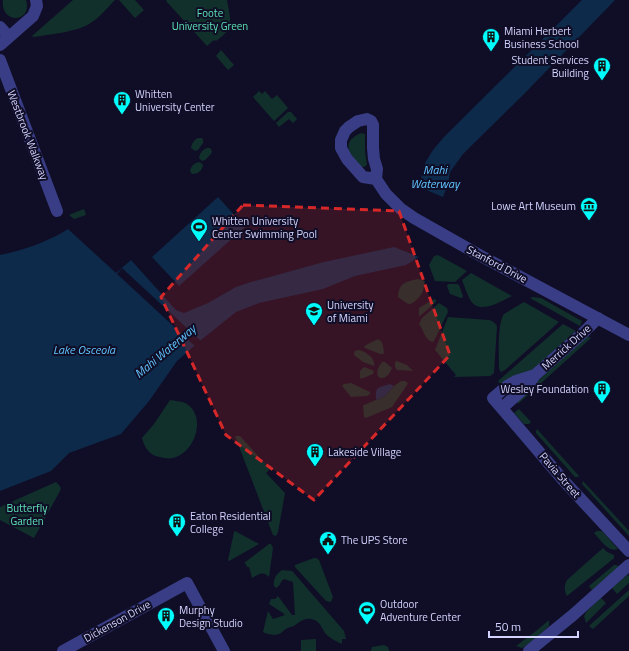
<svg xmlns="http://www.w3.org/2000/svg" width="629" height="651" viewBox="0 0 629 651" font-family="'Titillium Web',sans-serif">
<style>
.green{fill:#11302c}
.water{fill:#0d2a4b}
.pier{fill:#100e26}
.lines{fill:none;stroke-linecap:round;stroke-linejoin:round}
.minor{stroke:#393d85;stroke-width:12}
.marked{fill:#d62828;fill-opacity:0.2;stroke:#d62828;stroke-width:3;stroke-dasharray:8 5;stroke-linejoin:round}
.labels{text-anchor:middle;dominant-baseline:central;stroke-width:4;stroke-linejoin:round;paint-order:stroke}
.park-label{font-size:11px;fill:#5ce2b4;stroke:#100e26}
.poi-label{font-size:11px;fill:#d4d3ff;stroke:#100e26;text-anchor:start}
.street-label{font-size:11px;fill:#d4d3ff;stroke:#100e26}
.water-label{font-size:12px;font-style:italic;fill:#61c5ff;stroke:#100e26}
</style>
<rect width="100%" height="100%" fill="#100e26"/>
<path class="green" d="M3 0H26C33 23 0 25 3 0Z
M73 0H115C108 7 100 17 92 22 79 32 51 34 34 37L32 36Z
M119 0H135L144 10 135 18Z
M167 0H227C228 7 233 24 228 30 225 34 220 38 216 41L214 40 207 46 166 1Z
M221 50 234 65 228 70 216 56Z
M259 91 262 94 265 91 272 99 277 95 288 108 274 121 253 97Z
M288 112H291L297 119 293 123 289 119 279 127 276 123Z
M361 133 365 134V152L367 165 364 167H362C349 155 340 142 361 133Z
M198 138H201L203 139V143L198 150 195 151 191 148C192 143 194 140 198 138Z
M207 148H210L212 151 211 154 205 160 202 161 199 158C200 153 202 150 207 148Z
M199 162 201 163 203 165C202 171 198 174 192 174L190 171C191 166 194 163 199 162Z
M84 209 86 215 74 219 69 215Z
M438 255 467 271 455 282 435 281 429 265 434 256Z
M471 273 512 296C501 301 480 315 471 301 467 295 465 287 462 280Z
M418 279 425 281C424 284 424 288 423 291 422 295 413 305 409 304 407 304 400 298 398 297 399 282 406 282 418 279Z
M448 284H457L459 285 463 296 462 298H461L450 294 447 286Z
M533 297 541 298 580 320 582 321 580 326 530 298Z
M434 299 436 300V302L420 316H419V308Z
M524 302 559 322 505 370 501 372 500 371 499 368C499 355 497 324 504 314Z
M439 303 447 308 448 312 434 341 432 342C424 339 424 330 419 324L422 318Z
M448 317 489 320C493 321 495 323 497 326L494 373 490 376 454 377 456 375 435 350Z
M563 324 576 331 530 372 500 384 498 381Z
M587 336 591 338 518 404 517 400Z
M378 339C384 342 383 347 384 353L383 354H380L365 348 364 347 366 345Z
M358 350C363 350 374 357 374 363 375 364 374 365 374 366L363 362 354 355V353L355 351Z
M397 361 407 365 413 371 397 370 395 367V362Z
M382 362H385L392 368C386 385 369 379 382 362Z
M364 367 372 370 374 371 373 374 361 379 360 377V371Z
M401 381H405L408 383 407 385 392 407 366 418 364 417 363 406 364 405 385 396 394 386Z
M351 383 370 392V394L367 396 351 397 342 386 344 384Z
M170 400C175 401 180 401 185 403 208 415 195 454 172 458 168 459 164 458 160 457 150 456 144 447 142 438L154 424Z
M519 409 531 422 529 424H524L514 413Z
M537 429 579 476 578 477H575L536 433V431Z
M235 436H240L270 469 266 473 285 493 278 532 276 536 273 535Z
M583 481 629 531V536L582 484Z
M56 482C59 485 62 487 60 491L34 538 0 520V507Z
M235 531 259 544 229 561 228 560 234 532Z
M597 531H601L603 532 618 549C608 553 601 540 594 533Z
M269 544H271L273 548 269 577C263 570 258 575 252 578L249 567H247L246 564 244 563Z
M603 548 607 552 614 555V558L613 559 567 596C564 591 564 586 567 580Z
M314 558H316L319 560 333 597 331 602 326 601 295 567V565Z
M614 565H616L619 566 616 570 592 590 589 586Z
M282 570 292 571 293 572 344 631 346 639H342V644C337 642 332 639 328 636 321 630 322 621 311 619 304 618 300 622 294 626 292 627 288 627 286 629 282 631 284 631 281 633 277 636 268 635 263 632L268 611 273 619 285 615 283 613 269 604 271 599H275L278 596 292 615H295L293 582 284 579C280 581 281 586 276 588L274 586C273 580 276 574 282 570Z
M627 575 629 576V583L617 594 612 588Z
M629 590V596L593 629 589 626Z
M601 598 606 603 586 623 584 616 587 611Z
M549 620V626L534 640 522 648 516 646 536 631Z
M316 639V651H301V640Z
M384 645 388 647 389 651H371L372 647Z"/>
<path class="water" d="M582 0H615L524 94 463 154 450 172 448 184 443 197 424 189 421 178 425 163 433 150 444 137Z
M218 197 245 227 179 286 152 257Z
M68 229 116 273 131 260 176 310 184 313 208 303 236 287 251 282 324 262 394 247 419 257 406 265 355 276 323 289 259 303 236 312 201 340 177 361 149 401 121 434 69 453 51 471 0 491V255C24 250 48 242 68 229Z
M390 384 394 386 385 396 376 400C375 386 378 388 390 384Z"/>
<path class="pier" d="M122 268 202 342 196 347 117 274Z"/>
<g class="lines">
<path class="minor" d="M0 27 9 37
M0 45 33 16 37 6 36 0
M0 60 57 211
M376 179 363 177 347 159 341 148V140L345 131 349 127 358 121 367 119 371 121 373 125V148L374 159 377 169 376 179 386 194 401 209 414 218 481 256 629 335
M535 375 516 381 507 386 493 398 564 481 629 551
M502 408 529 384 535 375 584 332 598 318
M63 651 187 583 224 651
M529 651 573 615 629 565"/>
</g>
<path class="marked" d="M243 205 399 211 450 355 314 500 226 435 161 297Z"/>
<defs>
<symbol id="building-pin" viewBox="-11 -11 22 30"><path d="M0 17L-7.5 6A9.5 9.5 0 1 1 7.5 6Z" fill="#00fdfe" stroke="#100e26"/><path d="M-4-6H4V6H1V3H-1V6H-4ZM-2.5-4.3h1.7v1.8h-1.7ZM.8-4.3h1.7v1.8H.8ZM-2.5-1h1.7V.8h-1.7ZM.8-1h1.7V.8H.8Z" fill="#111"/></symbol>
<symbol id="museum-pin" viewBox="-11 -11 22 30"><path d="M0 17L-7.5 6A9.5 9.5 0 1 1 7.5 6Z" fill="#00fdfe" stroke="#100e26"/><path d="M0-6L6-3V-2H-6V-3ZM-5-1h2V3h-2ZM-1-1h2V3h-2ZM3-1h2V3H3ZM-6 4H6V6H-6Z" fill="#111"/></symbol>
<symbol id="stadium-pin" viewBox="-11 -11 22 30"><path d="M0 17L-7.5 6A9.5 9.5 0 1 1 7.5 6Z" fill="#00fdfe" stroke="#100e26"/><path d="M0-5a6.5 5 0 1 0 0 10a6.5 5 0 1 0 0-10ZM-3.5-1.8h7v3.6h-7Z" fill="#111"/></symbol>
<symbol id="university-pin" viewBox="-11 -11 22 30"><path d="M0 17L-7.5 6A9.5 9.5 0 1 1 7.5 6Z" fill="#00fdfe" stroke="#100e26"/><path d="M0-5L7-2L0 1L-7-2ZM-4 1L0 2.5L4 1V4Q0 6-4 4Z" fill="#111"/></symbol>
<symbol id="civic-pin" viewBox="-11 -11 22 30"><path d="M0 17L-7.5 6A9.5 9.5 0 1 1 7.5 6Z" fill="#00fdfe" stroke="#100e26"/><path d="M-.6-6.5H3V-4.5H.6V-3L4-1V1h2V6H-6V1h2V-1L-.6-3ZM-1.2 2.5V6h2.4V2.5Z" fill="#111"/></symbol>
</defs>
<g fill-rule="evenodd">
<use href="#building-pin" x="481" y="27" width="20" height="27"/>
<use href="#building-pin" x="592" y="56" width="20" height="27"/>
<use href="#building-pin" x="112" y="90" width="20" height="27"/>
<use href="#museum-pin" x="579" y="196" width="20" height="27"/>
<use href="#stadium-pin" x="189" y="217" width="20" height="27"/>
<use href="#university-pin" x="304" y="301" width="20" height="27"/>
<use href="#building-pin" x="592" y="379" width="20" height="27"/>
<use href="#building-pin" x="305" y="442" width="20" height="27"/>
<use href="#building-pin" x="167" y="512" width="20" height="27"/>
<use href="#civic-pin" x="318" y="530" width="20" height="27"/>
<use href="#stadium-pin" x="357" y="600" width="20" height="27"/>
<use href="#building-pin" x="156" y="606" width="20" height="27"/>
</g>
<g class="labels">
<g class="park-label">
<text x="210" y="13">Foote<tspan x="210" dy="13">University Green</tspan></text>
<text x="27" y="508">Butterfly<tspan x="27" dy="13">Garden</tspan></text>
</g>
<g class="poi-label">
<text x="504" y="31">Miami Herbert<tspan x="504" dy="13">Business School</tspan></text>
<text x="589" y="60" text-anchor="end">Student Services<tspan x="589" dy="13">Building</tspan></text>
<text x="135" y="94">Whitten<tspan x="135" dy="13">University Center</tspan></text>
<text x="576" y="206" text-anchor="end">Lowe Art Museum</text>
<text x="212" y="221">Whitten University<tspan x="212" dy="13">Center Swimming Pool</tspan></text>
<text x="327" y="305">University<tspan x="327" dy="13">of Miami</tspan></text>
<text x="589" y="389" text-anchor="end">Wesley Foundation</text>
<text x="328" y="452">Lakeside Village</text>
<text x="190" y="516">Eaton Residential<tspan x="190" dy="13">College</tspan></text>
<text x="341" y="540">The UPS Store</text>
<text x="380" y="604">Outdoor<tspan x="380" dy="13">Adventure Center</tspan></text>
<text x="179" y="610">Murphy<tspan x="179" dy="13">Design Studio</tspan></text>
</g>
<g class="street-label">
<text transform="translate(28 135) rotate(69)">Westbrook Walkway</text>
<text transform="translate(497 264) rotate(28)">Stanford Drive</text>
<text transform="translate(566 347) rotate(-42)">Merrick Drive</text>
<text transform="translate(560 475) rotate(49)">Pavia Street</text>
<text transform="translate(117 621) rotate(-29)">Dickenson Drive</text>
</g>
<g class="water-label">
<text x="435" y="169">Mahi<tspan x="435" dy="14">Waterway</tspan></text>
<text x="84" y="349">Lake Osceola</text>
<text transform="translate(165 351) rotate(-40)">Mahi Waterway</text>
</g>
</g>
<path d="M489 631v6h89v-6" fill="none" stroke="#d4d3ff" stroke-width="2"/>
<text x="495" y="631" font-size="12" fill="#d4d3ff" stroke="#100e26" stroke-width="3" paint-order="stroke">50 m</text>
</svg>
